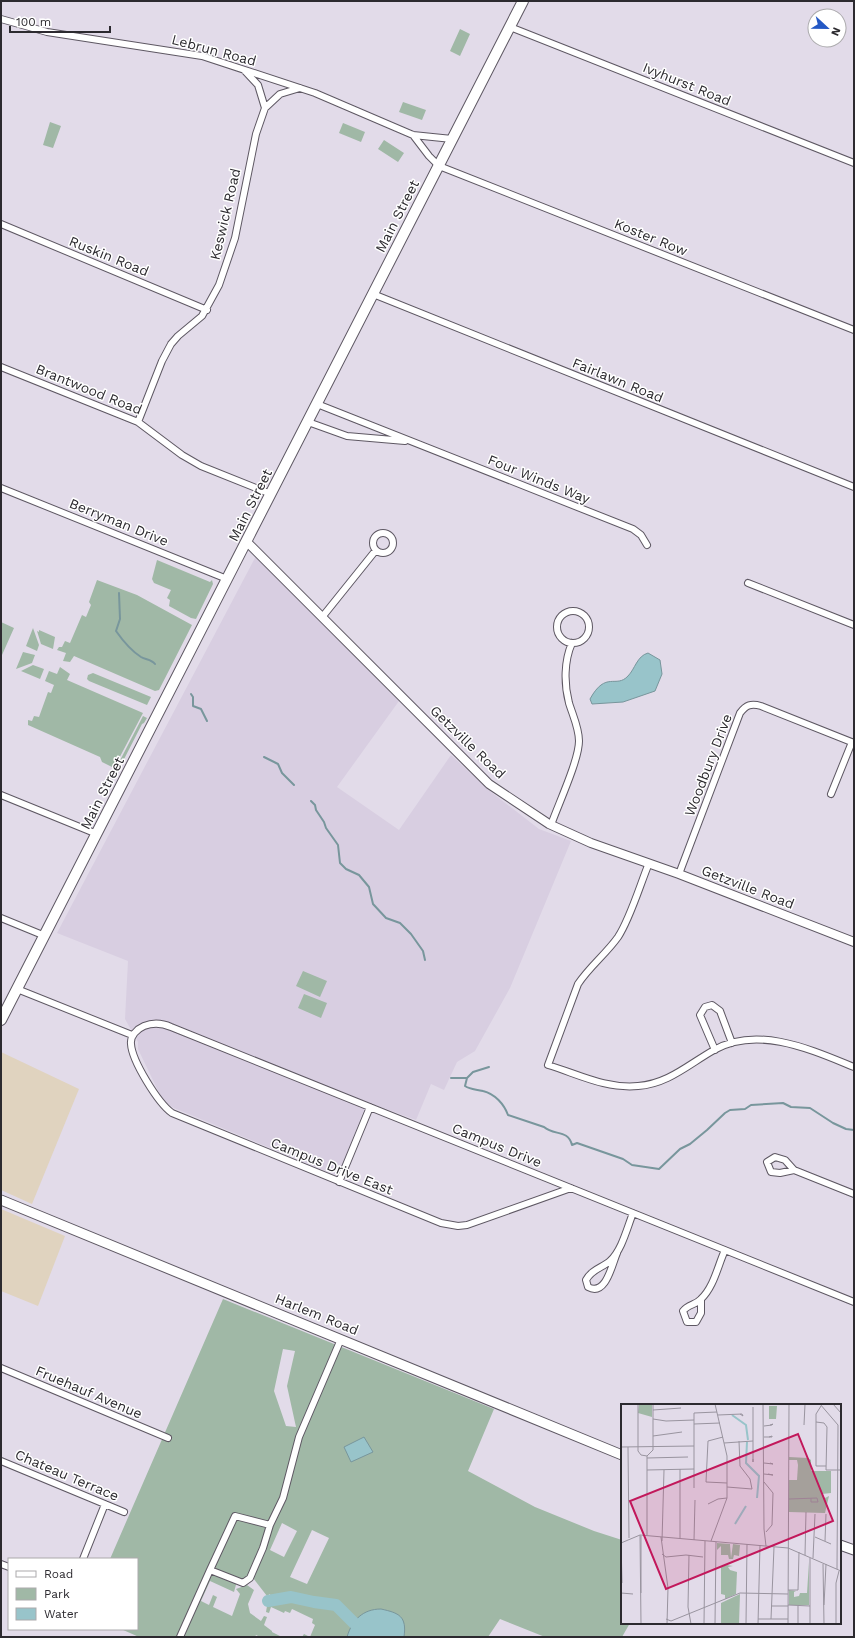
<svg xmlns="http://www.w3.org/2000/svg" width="855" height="1638" viewBox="0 0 855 1638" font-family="'Work Sans',sans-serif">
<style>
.commercial{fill:#e0d3bf}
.built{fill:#d8cee1}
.green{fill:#a0b8a6;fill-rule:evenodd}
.water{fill:#98c4ca;stroke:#78969c}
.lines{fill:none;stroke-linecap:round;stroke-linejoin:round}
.stream{stroke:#78969c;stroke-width:2}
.river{stroke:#98c4ca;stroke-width:12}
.minor-casing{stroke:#5e5863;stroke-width:8}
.tertiary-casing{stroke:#5e5863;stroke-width:10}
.secondary-casing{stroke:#5e5863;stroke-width:11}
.primary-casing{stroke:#5e5863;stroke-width:12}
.minor{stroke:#fff;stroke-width:6}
.tertiary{stroke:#fff;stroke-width:8}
.secondary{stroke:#fff;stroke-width:9}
.primary{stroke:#fff;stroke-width:10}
.labels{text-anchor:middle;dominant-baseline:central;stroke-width:3;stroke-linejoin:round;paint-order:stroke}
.street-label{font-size:14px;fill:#2c2a2f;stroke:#fff}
.inset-river{fill:none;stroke:#98c4ca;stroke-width:2}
.inset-road{fill:none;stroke:#99949f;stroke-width:1}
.view{fill:#c2185b;fill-opacity:0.15;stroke:#c2185b;stroke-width:2}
.inset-edge{fill:none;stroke:#2c2a2f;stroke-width:2}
</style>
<rect width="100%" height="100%" fill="#e2dbe9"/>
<path class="commercial" d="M1 1052 79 1089 32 1204 1 1190Z
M1 1209 65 1236 38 1306 1 1291Z"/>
<path class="built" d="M256 556 399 701 337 787 399 830 451 755 491 792 539 829 571 841 510 988 475 1051 457 1062 444 1090 431 1084 416 1120 367 1102 338 1176 174 1108 163 1101 138 1049V1042L125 1019 128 961 57 933Z"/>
<path class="green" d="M460 29 470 34 460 56 450 51Z
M403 102 426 110 422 120 399 112Z
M50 122 61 126 53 148 43 145Z
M343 123 365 132 361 142 339 133Z
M384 140 404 153 398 162 378 149Z
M157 560 210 582 212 580 213 584 196 619 191 618 169 606 170 600 167 598 171 590 154 583 152 579Z
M97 580 137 595 192 625 159 690 155 691 74 656 70 662 63 661 66 653 57 650 59 647H62L65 641 70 643 82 615 86 617 91 605 89 602Z
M1 622 14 628 2 655H1Z
M33 628 39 645 37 651 26 646Z
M39 630 55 637 53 649 41 644 37 631 39 632Z
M23 652 35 655 32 663 16 669Z
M33 665 44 669 40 679 21 671Z
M60 667 70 674 67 680 143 713 114 768 102 762 100 757 28 725V720L32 721 34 716 39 717 48 692 51 693 54 685 45 681 49 671 57 674Z
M93 673 151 697 147 705 89 681 87 679 88 675Z
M143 716 147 718 144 723 142 724 119 769 115 770Z
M303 971 327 981 320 997 296 986Z
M304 994 327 1003 321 1018 298 1008Z
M223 1299 494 1409 468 1471 535 1507 594 1531 622 1540V1623H630L622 1637H545L500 1619 488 1637H302L304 1634 310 1637 315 1625 312 1623 313 1619 292 1609 290 1613 285 1611 284 1613 271 1607 269 1613 266 1612 268 1600 271 1598 270 1594 267 1596 253 1578 237 1581 234 1592 210 1581 201 1601 209 1605 213 1595 217 1597 213 1607 232 1616 240 1594 236 1589 247 1585 254 1590 248 1604 250 1613 261 1621 264 1616 267 1617 264 1625 272 1631V1632L282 1637H260L256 1635 255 1637H139L121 1629H137V1559H110ZM283 1349 295 1351 287 1386 296 1427 286 1426 274 1391ZM282 1523 297 1531 284 1557 270 1550ZM312 1530 329 1538 307 1584 290 1577Z"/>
<path class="water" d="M648 653 660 660 662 674 655 691 623 702 592 704 590 699C606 670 616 689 628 676 635 669 637 656 648 653Z
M364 1437 373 1452 351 1462 344 1447Z
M381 1609C399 1613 407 1616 404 1637H347C352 1620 363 1609 381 1609Z"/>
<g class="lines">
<path class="stream" d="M119 593 120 619 116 631C123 641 130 650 141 657 146 660 151 659 155 664
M191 694 193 697V706L201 709 207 721
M264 757 278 764 282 773 294 785
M311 801 315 805 316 810 324 822 326 828 338 845 340 863 346 869 359 875 369 887 373 904 386 918 400 923 411 934 423 951 425 960
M451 1078H467L465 1086C471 1090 476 1089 483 1091 495 1094 504 1104 508 1115L544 1127C554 1136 568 1129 572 1145L577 1143 623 1159 632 1165 659 1169 680 1149 690 1144 707 1130 725 1113 730 1110 745 1109 751 1105 783 1103 791 1107 810 1108 833 1123 846 1129 854 1130
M467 1078 473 1072 489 1067"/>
<path class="river" d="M268 1601 291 1597 314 1602 336 1605 354 1623"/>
<defs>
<path id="minor" d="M1 19 47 32 202 56 315 93 413 135 452 139
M510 27 854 163
M244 70 258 85 265 108
M413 135 429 156 439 166 854 330
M1 224 207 310
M373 294 854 487
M1 367 138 422 182 455 201 466 271 494
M317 404 633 529 641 535 647 545
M138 422 162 361 171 344 178 336 202 316 219 285 235 238 256 134 265 108 280 94 300 88
M308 422 347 436 405 441
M1 488 227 579
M373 543a10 10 0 1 1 20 0a10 10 0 1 1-20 0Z
M748 583 854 625
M557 627a16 16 0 1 1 32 0a16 16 0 1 1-32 0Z
M323 616 376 550
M831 794 852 742
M1 795 97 834
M551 825C558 805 579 760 579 741 579 728 573 716 569 703 564 684 564 661 572 643
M649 863C640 885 630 919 618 937 606 954 590 966 578 984L548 1065C578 1074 605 1089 638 1086 668 1084 689 1064 714 1050 758 1025 812 1050 854 1067
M679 874 740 713C746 705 751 703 761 706L854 743
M1 918 45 936
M17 989 132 1035
M715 1050 700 1015 705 1007 712 1005 720 1011 732 1043
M794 1170 780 1173 771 1172 767 1162 775 1157 785 1160 794 1170 854 1194
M339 1182 370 1107
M571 1188 467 1225 458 1226 441 1223 172 1113C158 1103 132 1061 131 1044 130 1036 137 1029 144 1026 154 1022 162 1023 171 1027L854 1302
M617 1253C612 1264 606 1297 588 1287L586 1280C592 1269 602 1268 610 1261 622 1250 627 1228 633 1213
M701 1300V1313L696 1322H687L683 1311C688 1304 696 1305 701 1299 714 1287 718 1265 725 1250
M1 1368 168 1438
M1 1461 124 1512
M270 1525 235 1516 210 1570 243 1583 250 1578 263 1548 270 1525 283 1498 299 1437 341 1339
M83 1559 105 1504
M1 1564 9 1567
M180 1637 210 1570"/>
<path id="tertiary" d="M247 542 489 784 549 824 591 843 679 874 854 942"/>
<path id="secondary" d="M1 1200 622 1455
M840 1545 854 1550"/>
<path id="primary" d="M1 1020 523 1"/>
</defs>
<use href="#minor" class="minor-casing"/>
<use href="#tertiary" class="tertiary-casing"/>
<use href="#secondary" class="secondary-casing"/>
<use href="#primary" class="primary-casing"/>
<use href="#minor" class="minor"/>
<use href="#tertiary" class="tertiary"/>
<use href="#secondary" class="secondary"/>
<use href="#primary" class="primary"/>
</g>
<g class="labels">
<g class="street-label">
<text transform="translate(214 50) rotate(15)">Lebrun Road</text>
<text transform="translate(687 84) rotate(22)">Ivyhurst Road</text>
<text transform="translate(225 214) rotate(-77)">Keswick Road</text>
<text transform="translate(397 216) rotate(-63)">Main Street</text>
<text transform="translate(651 237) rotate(22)">Koster Row</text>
<text transform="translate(109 256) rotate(22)">Ruskin Road</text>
<text transform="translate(618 380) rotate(22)">Fairlawn Road</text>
<text transform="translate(89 389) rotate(22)">Brantwood Road</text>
<text transform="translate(539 479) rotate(22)">Four Winds Way</text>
<text transform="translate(250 505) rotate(-63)">Main Street</text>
<text transform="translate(119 522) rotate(22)">Berryman Drive</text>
<text transform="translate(468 742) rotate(44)">Getzville Road</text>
<text transform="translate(708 765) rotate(-69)">Woodbury Drive</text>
<text transform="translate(102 793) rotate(-63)">Main Street</text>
<text transform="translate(748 887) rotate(21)">Getzville Road</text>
<text transform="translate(497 1145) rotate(22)">Campus Drive</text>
<text transform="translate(332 1166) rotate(22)">Campus Drive East</text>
<text transform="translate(317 1314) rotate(22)">Harlem Road</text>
<text transform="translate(89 1392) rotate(23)">Fruehauf Avenue</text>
<text transform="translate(67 1475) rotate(23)">Chateau Terrace</text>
</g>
</g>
<g transform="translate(621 1404)">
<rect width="220" height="220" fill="#e2dbe9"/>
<path d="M18 0H31V13L17 9ZM148 2H156L155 15H144H148ZM168 53 187 54 190 56V67H210V89L201 90 204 94 208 92 204 109 168 108V76H176L177 61 176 56H168ZM96 139 109 140 110 154 112 140 119 141 118 152 113 151 112 155H108L107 151H100V142L96 146ZM188 158V201H168V186L175 187 173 188V193L178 192 179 189H186ZM106 161 112 162 107 163 109 166 116 168 115 190 104 195V191L100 190V163ZM119 190 118 220H100V199Z" fill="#a0b8a6"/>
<path class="inset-river" d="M111 11 125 21 127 36M126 38 125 59 138 72 136 94M114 120 125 102"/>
<path class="inset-road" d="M17 0V47L20 51 26 52 32 46V0M142 0 143 125 145 142M199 0 217 21 216 165M212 0 220 9M200 2 195 10V62H205M32 6 60 4M97 11 121 10 122 12 119 10M32 15 45 17 73 16M195 18 203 19 206 23 205 66H220M73 20 99 19M183 21 184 0M143 22 151 21 152 20 149 21M32 32 61 28M102 33 87 37 85 78 106 79M143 33H151V32L148 33M103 39 132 37M0 43 73 42M7 43 8 134M26 52V131M26 54 67 53M132 55V58V3M143 59 152 60 149 59M59 65V134M26 66 73 65M143 70 152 71 147 70M143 78 152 89 151 121 145 128M106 83 131 85 129 75 119 62 118 37M73 84V9L96 8M168 95 196 94 197 98H190V94M87 100 97 95 106 94M19 131 20 220M40 133 47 184 46 220M194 133 210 140M73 136 74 96M41 137 43 66M90 137 106 94V52L94 0M204 137 205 110M0 138 1 179M0 139 19 131 167 144 220 167M41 150 45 153 65 151 82 153M68 151 67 203 70 220M184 151 185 108M192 154 194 110M202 160 203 220M167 186H177L178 148M0 189 12 190M20 189V132M167 201 189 202M203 201 205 160M150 202H167M45 215 50 217 119 189 167 190M137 215H167M150 215 153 143M83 220 84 137M94 220 95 138M125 220 126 140M137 220 139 141M167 220 168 0M177 220V202M189 220V154M215 220V179L218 167"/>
<path class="view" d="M177 30 212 117 45 185 9 97Z"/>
<rect width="220" height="220" class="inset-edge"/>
</g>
<rect width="855" height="1638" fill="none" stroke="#2c2a2f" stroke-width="4"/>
<rect x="8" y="1558" width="130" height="72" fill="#ffffff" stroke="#abaaac"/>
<rect x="16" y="1571" width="20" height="6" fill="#ffffff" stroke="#abaaac"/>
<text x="44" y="1578" font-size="12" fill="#2c2a2f">Road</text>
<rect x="16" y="1588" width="20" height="12" fill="#a0b8a6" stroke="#abaaac"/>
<text x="44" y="1598" font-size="12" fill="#2c2a2f">Park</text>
<rect x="16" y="1608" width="20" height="12" fill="#98c4ca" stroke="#abaaac"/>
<text x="44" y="1618" font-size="12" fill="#2c2a2f">Water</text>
<g transform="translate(827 28) rotate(112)"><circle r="19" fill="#ffffff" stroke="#abaaac"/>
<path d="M0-3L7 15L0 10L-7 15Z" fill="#2458c5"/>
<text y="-6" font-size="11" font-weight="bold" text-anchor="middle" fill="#2c2a2f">N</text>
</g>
<path d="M10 26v6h100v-6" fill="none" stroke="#2c2a2f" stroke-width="2"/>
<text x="16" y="26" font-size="12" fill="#2c2a2f" stroke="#ffffff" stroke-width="3" paint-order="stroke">100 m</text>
</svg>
